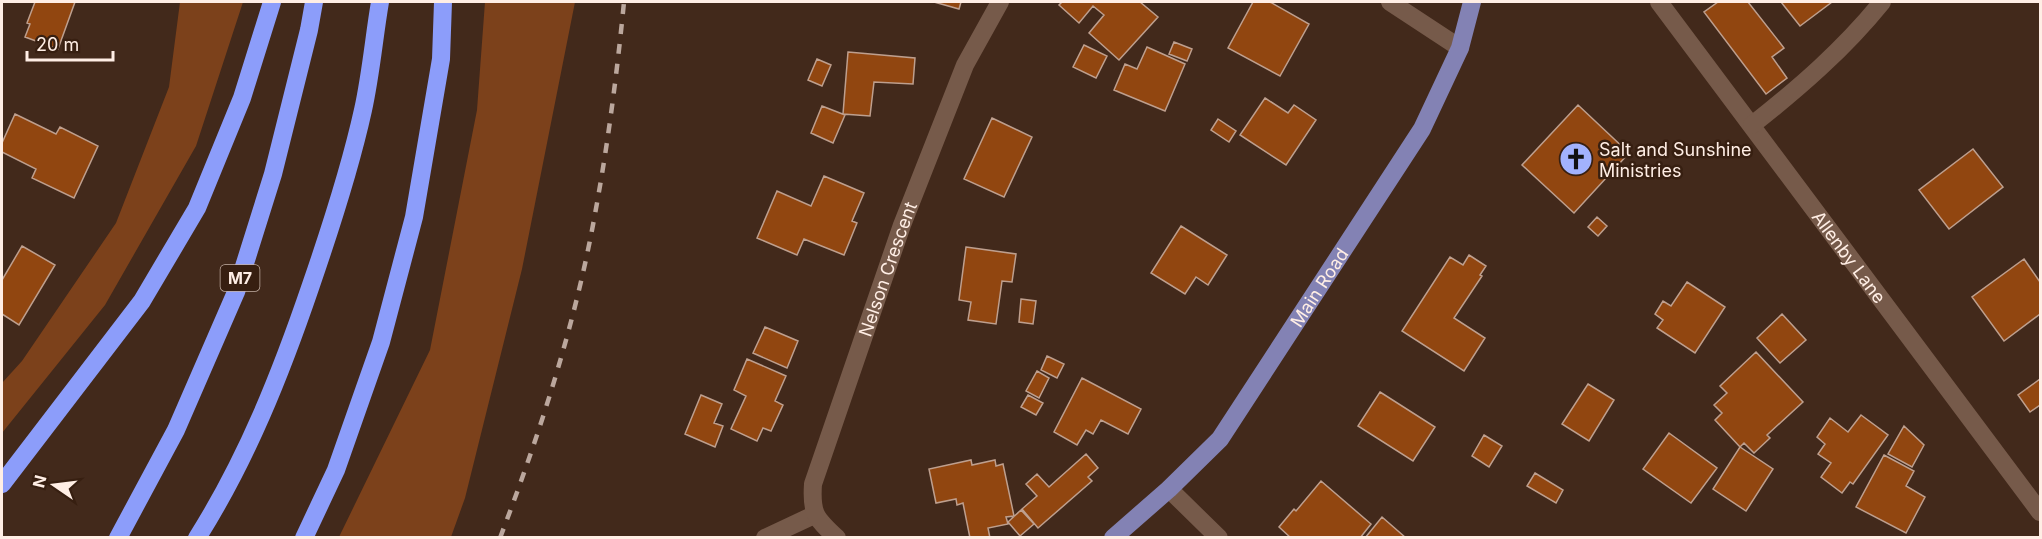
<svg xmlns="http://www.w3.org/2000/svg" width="2042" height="539" viewBox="0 0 2042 539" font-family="Inter,sans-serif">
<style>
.green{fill:#7c411b}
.building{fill:#914610;stroke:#be9f8e;stroke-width:1.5}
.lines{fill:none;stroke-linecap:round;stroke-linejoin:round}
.minor{stroke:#765a4a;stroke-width:18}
.major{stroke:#8382b4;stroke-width:18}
.highway{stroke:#8c9dfa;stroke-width:18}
.rail{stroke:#bba79d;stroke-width:4.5;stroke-dasharray:10 10;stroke-linecap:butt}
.labels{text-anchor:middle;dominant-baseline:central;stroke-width:5;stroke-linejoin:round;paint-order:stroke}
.shield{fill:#371f11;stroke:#c3b0a5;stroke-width:1.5}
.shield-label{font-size:16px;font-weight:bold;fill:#ffeee5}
.poi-label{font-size:18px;fill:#ffeee5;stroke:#371f11;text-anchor:start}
.street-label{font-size:18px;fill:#ffeee5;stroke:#371f11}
</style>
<rect width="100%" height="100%" fill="#42291b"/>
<path class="green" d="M180 2H243L196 146 105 305 2 433V383L22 361 116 223 169 87Z
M485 2H575L522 269 465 498 451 537H339L430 350 477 110Z"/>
<path class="building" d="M35 2H75L58 49 25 37 30 24 27 23Z
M934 2H961L959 9Z
M1062 2H1140L1158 17 1119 60 1089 33 1104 15 1093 6 1079 23 1059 5Z
M1253 2H1270L1309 24 1280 76 1228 48Z
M1718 2H1748L1784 48 1772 57 1787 78 1766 94 1704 12Z
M1781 2H1832L1800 26Z
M1174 42 1192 49 1187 61 1169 54Z
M1084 45 1107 56 1096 78 1073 67Z
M1147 47 1185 64 1165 111 1114 90 1125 64 1137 69Z
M848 52 915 58 913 84 874 82 870 116 843 114Z
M817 59 831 65 822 86 808 80Z
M1265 98 1288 113 1294 105 1316 120 1286 165 1240 135Z
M1578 105 1629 153 1574 213 1522 165Z
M822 106 845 115 833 143 811 133Z
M15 114 56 134 60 127 98 146 74 198 32 178 36 169 2 152V143Z
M992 118 1032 137 1004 197 964 179Z
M1218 119 1236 131 1229 142 1211 130Z
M1973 149 2003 187 1949 229 1919 190Z
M824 176 864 193 852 221 857 223 844 255 804 239 797 255 757 238 777 191 811 206Z
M1597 217 1607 226 1598 236 1588 227Z
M1181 226 1227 255 1208 285 1196 277 1185 294 1151 273Z
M22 246 55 265 19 325 2 314V280Z
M966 247 1016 254 1012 282 1002 281 996 324 968 320 971 302 959 300Z
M1469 255 1486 266 1480 275 1482 276 1454 318 1485 338 1464 371 1402 331 1450 257 1463 265Z
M2024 259 2040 282V314L2004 341 1972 297Z
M1687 282 1725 307 1695 353 1657 328 1663 320 1655 314 1663 301 1671 306Z
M1021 299 1036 301 1033 324 1019 322Z
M1782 314 1806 340 1780 363 1757 338Z
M765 327 798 341 787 368 753 353Z
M1756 352 1803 402 1767 435 1770 438 1754 453 1744 443 1740 447 1715 420 1722 413 1714 405 1727 393 1720 386Z
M1047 356 1064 364 1057 378 1041 370Z
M747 359 786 376 775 401 783 405 771 431 763 428 757 441 731 429 746 396 734 390Z
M1037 371 1049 378 1039 398 1026 391Z
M1082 378 1141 409 1128 434 1101 420 1093 434 1086 430 1077 445 1054 432Z
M2040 379V405L2030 412 2018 395Z
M1588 384 1614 400 1589 441 1562 424Z
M1380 392 1435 427 1413 461 1358 426Z
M701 395 722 404 714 423 723 426 715 447 685 434Z
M1028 395 1043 403 1036 415 1021 407Z
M1861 415 1888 435 1853 484 1850 482 1842 493 1821 477 1831 463 1818 454 1825 444 1817 437 1830 418 1848 432Z
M1904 426 1924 445 1912 467 1888 454Z
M1669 433 1717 468 1691 503 1643 469Z
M1484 435 1502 446 1489 467 1472 456Z
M1740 447 1773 469 1746 511 1713 489Z
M1086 454 1098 468 1088 477 1092 481 1038 528 1022 509 1037 496 1026 484 1037 474 1049 487Z
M1884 455 1914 471 1906 486 1925 497 1906 533 1856 507Z
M971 460 972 465 995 460 996 466 1003 464 1014 516 1006 517 1008 524 988 528 990 538H970L963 503 957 505 956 499 936 503 929 469Z
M1535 473 1563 490 1556 503 1527 486Z
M1321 481 1371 524 1360 538H1291L1279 527 1294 509 1296 511Z
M1021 510 1034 524 1020 536 1008 522Z
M1382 517 1406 538H1365Z"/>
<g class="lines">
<g class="minor">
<path d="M1390 2 1460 48"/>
<path id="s1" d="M1659 2 2040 512"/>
<path d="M1752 125C1799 88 1844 49 1882 2"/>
<path d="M1169 489 1219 538"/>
<path d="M765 538 814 515"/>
<path id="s2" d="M837 538C815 518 811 513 813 484L902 225 965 65 1000 2"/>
</g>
<path class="major" id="s3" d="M1113 538 1169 489 1220 439 1422 129 1460 48 1472 2"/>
<path class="highway" d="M2 484 142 301 197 208 242 98 272 2
M118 538 176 430 236 292 273 174 309 30 314 2
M197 538C247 459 281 373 311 285 331 227 350 169 363 110 371 74 374 37 380 2
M304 538 336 470 381 342 414 217 441 59 443 2"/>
<path class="rail" d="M500 538C540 433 575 325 595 214 608 144 617 73 624 2"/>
</g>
<defs>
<symbol id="church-disc" viewBox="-11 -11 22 22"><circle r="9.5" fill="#a2b2fd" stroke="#371f11"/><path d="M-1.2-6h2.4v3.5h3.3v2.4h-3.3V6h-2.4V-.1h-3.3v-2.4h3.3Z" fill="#111"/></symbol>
</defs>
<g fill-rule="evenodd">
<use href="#church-disc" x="1557" y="140" width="38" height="38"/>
</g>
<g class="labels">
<rect class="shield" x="220.5" y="265" width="39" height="26" rx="4.5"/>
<g class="shield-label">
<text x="240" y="278">M7</text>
</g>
<g class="poi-label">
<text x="1599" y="149">Salt and Sunshine<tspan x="1599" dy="21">Ministries</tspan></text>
</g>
<g class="street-label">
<text stroke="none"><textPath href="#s1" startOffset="318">Allenby Lane</textPath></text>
<text stroke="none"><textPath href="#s2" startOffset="290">Nelson Crescent</textPath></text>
<text stroke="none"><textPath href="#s3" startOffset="327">Main Road</textPath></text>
</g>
</g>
<rect width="2042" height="539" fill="none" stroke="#ffeee5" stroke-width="6"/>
<g transform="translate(54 485) rotate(284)" stroke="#371f11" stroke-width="4.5" paint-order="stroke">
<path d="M0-4.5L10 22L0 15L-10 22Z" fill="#ffeee5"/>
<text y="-9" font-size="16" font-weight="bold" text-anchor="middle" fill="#ffeee5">N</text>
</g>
<path d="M27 51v9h86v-9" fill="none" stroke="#ffeee5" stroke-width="3"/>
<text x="36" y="51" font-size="18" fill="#ffeee5" stroke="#371f11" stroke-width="4.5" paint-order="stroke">20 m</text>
</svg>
